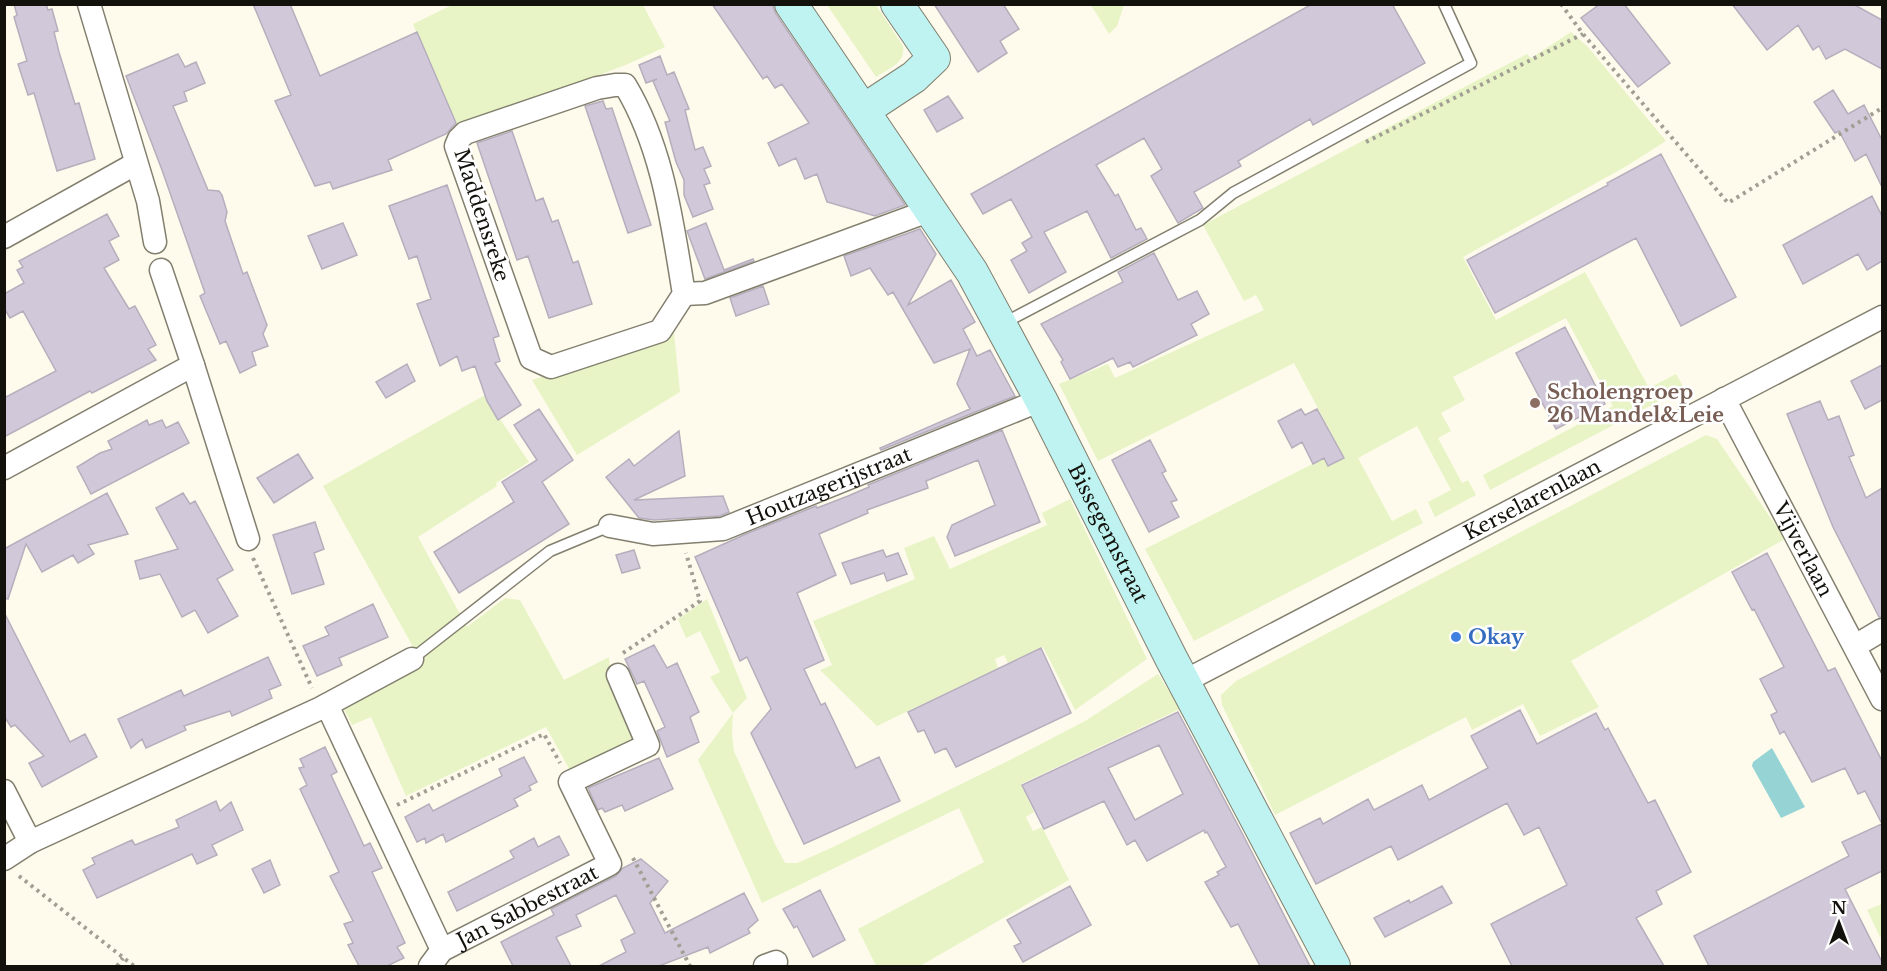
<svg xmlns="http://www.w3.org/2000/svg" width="1887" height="971" viewBox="0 0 1887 971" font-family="'Libre Baskerville',serif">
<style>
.green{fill:#e8f4c6}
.water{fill:#95d3d4}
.building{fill:#d1c9d9;stroke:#b6aebd;stroke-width:1.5;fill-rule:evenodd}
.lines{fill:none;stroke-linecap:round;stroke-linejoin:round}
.lane-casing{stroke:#837f6f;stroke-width:13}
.street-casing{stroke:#837f6f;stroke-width:25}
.secondary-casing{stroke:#837f6f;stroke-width:34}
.path{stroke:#a19e93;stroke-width:4;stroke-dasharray:3 4.5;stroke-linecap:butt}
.lane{stroke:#fff;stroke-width:10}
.street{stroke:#fff;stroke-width:22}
.secondary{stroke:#bff3f2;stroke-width:32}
.education-dot{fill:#8d6e63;stroke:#fff;stroke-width:2}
.shop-dot{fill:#3f7fe0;stroke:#fff;stroke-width:2}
.labels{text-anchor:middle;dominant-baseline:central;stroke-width:5;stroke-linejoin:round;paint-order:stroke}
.street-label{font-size:20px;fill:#13110b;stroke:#fff}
.education-label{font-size:20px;font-weight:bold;fill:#785e54;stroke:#fff;text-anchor:start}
.shop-label{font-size:20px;font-weight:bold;fill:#366cbe;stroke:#fff;text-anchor:start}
</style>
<rect width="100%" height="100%" fill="#fefbec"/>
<path class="green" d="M452 5H643L665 47 628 64 458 129 413 24Z
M827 5H876L903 46C906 63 888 69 876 77Z
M1091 5H1124L1117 26 1109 34Z
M1571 32 1588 47 1666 141 1625 167 1463 257 1496 320 1585 272 1649 388 1676 374 1684 388 1490 490 1483 475 1613 406 1566 318 1453 377 1465 400 1441 413 1451 431 1438 438 1462 483 1468 480 1476 495 1435 517 1428 502 1451 490 1417 426 1358 458 1392 521 1416 509 1423 523 1194 641 1145 549 1340 450 1294 363 1098 461 1059 384 1108 364 1115 378 1264 310 1256 295 1244 301 1203 225 1527 54 1531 58Z
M674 333 680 392 577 455 532 380Z
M485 395 498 420 500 419 529 462 496 483 497 486 418 537 467 627 505 598 520 600 564 680 609 657 610 673 640 743 572 774 546 727 406 796 371 717 352 725 343 707 421 661 323 486Z
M1706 435 1717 439 1785 539 1571 661 1599 707 1540 736 1523 704 1472 730 1466 717 1275 815 1222 705 1221 695 1236 681Z
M1070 499 1147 659 1075 710 1043 647 1008 663 1004 655 995 659 998 668 877 726 820 670 832 665 813 621 915 579 904 548 934 536 950 569 1047 525 1042 513Z
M707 599 747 698 733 713 732 734 734 751 775 844 785 863H797L831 848 1010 760 1085 721 1158 674 1180 709 1021 784 1034 812 1026 817 1033 831 1042 827 1069 880 920 966H876L858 929 984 862 959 808 762 903 698 760 733 713 710 677 720 672 700 631 686 638 678 619Z
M1882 904V936L1880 937 1867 910Z"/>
<path class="water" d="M1772 748 1805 807 1781 818 1752 766 1753 762Z"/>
<path class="building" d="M14 4H46L48 10 52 9 58 31 54 32 59 52 75 104 79 103 95 159 57 171 34 93 28 95 18 64 27 61 14 17 17 15Z
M253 4H290L320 76 417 32 456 123 446 134 388 160 392 170 333 189 330 182 315 186 275 101 291 95Z
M712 4H772L776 14 905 205 875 216 827 202 817 174 805 179 796 158 779 166 768 143 809 123 782 84 775 88 767 76 763 79Z
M934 4H1003L1019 29 1000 41 1007 53 978 72Z
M1312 4H1392L1425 63 1313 125 1310 119 1238 161 1241 166 1194 192 1203 208 1178 223 1151 176 1162 169 1144 138 1096 165 1115 196 1118 194 1136 230 1141 228 1147 239 1111 258 1087 211 1044 232 1066 272 1029 293 1011 260 1027 251 1022 243 1032 237 1011 199 983 214 971 194Z
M1600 4H1624L1670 63 1638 87 1581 18Z
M1732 4H1853L1882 20V69L1845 49 1826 59 1819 46 1813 50 1798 25 1767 50Z
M178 54 185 67 196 62 205 83 184 92 187 101 173 106 208 190 219 191 222 195 227 212 225 221 243 274 247 272 267 325 263 334 268 346 252 352 256 365 240 373 226 341 220 344 200 296 205 293 162 170 126 76Z
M660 56 667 75 674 72 689 109 685 110 695 150 703 147 711 166 704 169 710 183 704 185 713 209 693 217 684 195V180L676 162 665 122 670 121 653 81 657 79 646 83 639 65Z
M1833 90 1848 114 1864 105 1882 140V187L1866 154 1855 161 1839 131 1835 133 1814 102Z
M948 96 963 118 937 132 924 110Z
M603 101 606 109 612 108 651 225 628 233 585 106Z
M512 131 536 201 543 198 552 222 558 220 573 263 578 261 592 304 549 318 528 256 517 260 477 143Z
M1661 154 1736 297 1681 326 1636 238 1495 313 1467 260 1608 185 1607 183Z
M447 185 499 336 493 338 500 361 495 363 521 405 498 420 487 401 475 366 462 371 457 356 440 366 417 304 431 299 417 256 409 259 389 206Z
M1872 196 1882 216V261L1867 270 1858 254 1803 284 1783 245Z
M107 214 119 236 109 241 119 260 104 268 129 309 135 306 156 345 148 349 156 360 92 393 90 391 4 437V398L56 371 23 311 10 318 4 308V294L24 283 17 270 23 267 19 261Z
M343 223 357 255 322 269 308 236Z
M706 223 724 270 753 259 754 261 705 279 687 231Z
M920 229 936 254 908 305 951 280 975 322 963 329 977 356 990 350 1015 396 881 450 880 448 970 409 957 384 970 349 934 363 893 292 888 295 870 268 851 276 844 256Z
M1154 253 1178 300 1197 291 1209 314 1191 324 1197 335 1133 367 1130 362 1118 367 1113 358 1070 379 1061 362 1063 360 1041 324 1123 282 1118 272Z
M763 286 769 304 736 316 730 298Z
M1565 327 1605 404 1556 429 1516 353Z
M407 364 415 381 386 398 376 382Z
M1882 365V400L1865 409 1851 381Z
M1820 401 1828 420 1839 416 1854 455 1849 457 1866 498 1882 488V617H1879L1833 527 1787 414Z
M539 409 573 460 542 482 569 524 459 593 434 552 514 502 502 482 537 460 514 425Z
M1301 409 1305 415 1317 409 1344 458 1328 466 1324 458 1313 464 1302 442 1292 448 1278 421Z
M147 420 149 425 162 420 166 428 178 422 189 443 91 494 77 467 100 453 112 449 108 441Z
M1002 430 1040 522 955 556 947 537 952 525 995 505 978 460 926 481 928 488 867 510 868 513 819 534 836 575 797 593 824 660 804 669 821 705 825 703 856 768 879 757 900 801 804 844 751 733 771 709 747 657 740 661 695 557 746 534 816 506 817 508 848 496 869 487 868 485Z
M679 431 685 476 634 500 723 496 729 512 720 516 654 520 639 518 606 477 629 459 634 466Z
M1150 440 1166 471 1162 473 1177 500 1171 502 1179 517 1149 532 1112 460Z
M298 454 313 478 274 503 257 478Z
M107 493 128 534 88 545 94 554 78 563 73 555 42 572 26 544 8 599 4 598V549Z
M183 493 190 504 195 501 233 570 217 579 238 616 208 633 195 610 182 617 160 574 140 579 135 561 178 549 156 508Z
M315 522 324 549 314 553 324 584 292 594 273 535Z
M634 550 640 568 622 573 616 555Z
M883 550 886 557 898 553 907 574 887 581 884 573 851 584 842 563Z
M1767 553 1828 671 1835 668 1882 761V871L1845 889 1882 962V966H1709L1694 936 1849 856 1842 842 1882 824 1865 791 1858 794 1845 768 1812 782 1784 731 1780 734 1771 715 1777 712 1760 679 1784 667 1754 609 1752 610 1732 572Z
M373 604 388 637 339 658 342 665 317 676 303 646 329 635 325 627Z
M4 612 70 742 85 734 97 757 42 787 29 763 44 756 15 725 11 727 4 716Z
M654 645 667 668 677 663 699 712 690 717 699 742 667 757 657 731 665 727 644 681 637 684 625 659Z
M1041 648 1071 713 956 767 946 748 935 753 924 730 918 732 908 712Z
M268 657 281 685 269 690 272 698 232 716 230 711 184 726 186 730 146 748 142 739 131 748 118 719 181 690 184 696Z
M1520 710 1537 744 1596 713 1605 730 1608 728 1648 803 1655 800 1691 872 1656 891 1662 904 1636 918 1664 966H1512L1491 924 1567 885 1539 827 1524 835 1507 803 1398 860 1391 846 1316 884 1290 833 1320 818 1323 824 1368 799 1374 810 1422 785 1429 800 1488 768 1471 736Z
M1178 712 1242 833 1310 966H1260L1238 924 1231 927 1205 882 1219 875 1217 872 1226 867 1207 832 1205 833 1204 830 1147 861 1135 840 1127 845 1104 801 1044 829 1022 785ZM1159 745 1183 794 1135 820 1108 768Z
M325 747 337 772 331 775 353 822 364 846 370 843 382 868 372 872 405 943 397 947 404 958 387 966H359L348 945 353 943 344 924 353 921 330 876 339 872 300 789 307 785 299 768 304 767 300 759Z
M524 757 537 782 529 786 531 790 514 799 518 806 446 842 443 834 426 843 425 838 417 842 405 817 429 804 433 811 456 799 502 776 499 769Z
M659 758 673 789 625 811 622 805 605 812 602 808 598 810 588 788Z
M216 801 220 811 231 802 243 830 212 845 217 855 197 864 192 854 97 898 83 870 95 864 92 858 132 840 135 845 179 827 176 820Z
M559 836 569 855 457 911 448 892 514 858 510 851 534 838 538 847Z
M641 859 668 881 650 903 665 933 744 893 758 920 748 929 750 933 710 953 708 947 659 966H599L626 952 621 940 635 933 616 895 576 915 581 926 556 937 571 966H513L501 942 554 915 551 909 616 876 623 868Z
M270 860 280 885 264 893 252 869Z
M1070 886 1091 925 1023 962 1014 946 1021 943 1007 920Z
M1442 886 1452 903 1385 937 1374 918 1409 900 1410 903Z
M820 890 845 940 813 957 797 926 794 928 783 909Z"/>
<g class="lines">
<defs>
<path id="lane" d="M1004 323 1200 220 1233 193 1471 63 1444 4
M412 659 550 551 610 526"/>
<g id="street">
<path d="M89 4 148 201 155 242"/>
<path d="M615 85H625C663 148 672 222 684 294L660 331 551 367 531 358 456 146 459 139 465 133 597 88Z"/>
<path d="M4 237 135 164"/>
<path d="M684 294 705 293 931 210"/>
<path d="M193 365 248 539"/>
<path id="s1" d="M1724 399 1882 699"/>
<path d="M4 468 193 365 161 270"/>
<path id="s2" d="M610 526 653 534 723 529 1041 400"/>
<path d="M1855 646 1882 630"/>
<path id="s3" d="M1183 682 1882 317"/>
<path d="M327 705 442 950"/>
<path d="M4 791 30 842"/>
<path d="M4 859 30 842 321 708 412 659"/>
<path id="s4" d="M430 966 442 950 610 864 570 782 648 745 618 675"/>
<path d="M765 966 776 962"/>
</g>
<g id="secondary">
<path id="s5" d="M791 4 972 272 1041 400 1171 658 1334 966"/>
<path d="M864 110 914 77 934 58 897 4"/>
</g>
</defs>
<use href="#lane" class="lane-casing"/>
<use href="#street" class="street-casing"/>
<use href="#secondary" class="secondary-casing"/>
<path class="path" d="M1561 4 1583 34 1728 203 1882 108
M1366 142 1583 34
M253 558 312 688
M623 653 700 601 686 553
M397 805 544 734 560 763
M633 858 690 966
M19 876 134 966
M117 966 123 958"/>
<use href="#lane" class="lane"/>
<use href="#street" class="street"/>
<use href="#secondary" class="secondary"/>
</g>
<circle class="education-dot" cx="1535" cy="403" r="6"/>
<circle class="shop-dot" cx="1456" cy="637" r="6"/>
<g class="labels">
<g class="street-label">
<text transform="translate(482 215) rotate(72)">Maddensreke</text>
<text stroke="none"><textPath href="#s2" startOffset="228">Houtzagerijstraat</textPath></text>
<text stroke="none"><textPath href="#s3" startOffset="394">Kerselarenlaan</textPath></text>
<text stroke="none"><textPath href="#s5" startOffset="618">Bissegemstraat</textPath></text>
<text stroke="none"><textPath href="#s1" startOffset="170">Vijverlaan</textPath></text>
<text stroke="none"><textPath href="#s4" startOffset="116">Jan Sabbestraat</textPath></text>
</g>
<g class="education-label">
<text x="1547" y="392">Scholengroep<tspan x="1547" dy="23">26 Mandel&amp;Leie</tspan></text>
</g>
<g class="shop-label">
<text x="1468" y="637">Okay</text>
</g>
</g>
<rect width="1887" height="971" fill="none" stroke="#13110b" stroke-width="12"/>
<g transform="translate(1839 923)" stroke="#ffffff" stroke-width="4.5" paint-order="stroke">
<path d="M0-4.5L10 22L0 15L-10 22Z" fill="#13110b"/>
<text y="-9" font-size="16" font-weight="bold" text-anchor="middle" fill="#13110b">N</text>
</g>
</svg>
